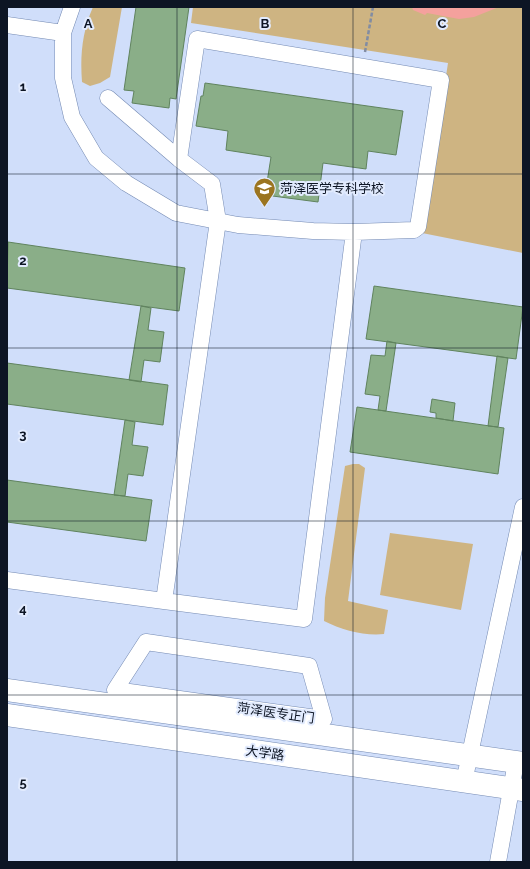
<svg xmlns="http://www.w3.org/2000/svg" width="530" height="869" viewBox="0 0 530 869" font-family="Raleway,'Noto Sans SC',sans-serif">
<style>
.green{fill:#ceb482}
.water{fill:#f4a19d}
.building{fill:#8aae88;stroke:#60835e}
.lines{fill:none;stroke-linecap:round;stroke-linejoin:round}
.minor-casing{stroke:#748ab3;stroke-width:17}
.secondary-casing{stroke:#748ab3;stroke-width:23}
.path{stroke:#818ca3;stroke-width:2.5;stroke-dasharray:4 2;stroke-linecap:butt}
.minor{stroke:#fff;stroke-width:16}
.secondary{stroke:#fff;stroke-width:22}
.grid{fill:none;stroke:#0d1524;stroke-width:1;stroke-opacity:0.55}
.labels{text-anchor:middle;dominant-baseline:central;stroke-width:4;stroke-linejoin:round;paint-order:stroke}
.poi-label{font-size:13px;fill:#0d1524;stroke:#e2ebfe;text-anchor:start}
.street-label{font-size:13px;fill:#0d1524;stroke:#e2ebfe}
.grid-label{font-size:13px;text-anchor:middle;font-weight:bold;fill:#0d1524;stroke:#e2ebfe;stroke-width:4;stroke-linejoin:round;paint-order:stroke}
</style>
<rect width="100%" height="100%" fill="#d0defa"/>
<path class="green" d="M93 7H122L110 77 100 83 90 86 82 82C80 56 82 32 93 7Z
M193 7H523V253L422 233 448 63 191 23Z
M353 464H359L365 468 348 601 388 610 384 634C364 636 342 630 324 621L325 598 345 466Z
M390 533 473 544 461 610 380 595Z"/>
<path class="water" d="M412 7H499L474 17 459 19 427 13 425 15 413 10Z"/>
<path class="building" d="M136 7H189L176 99 170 98 169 108 132 103 134 91 124 90Z
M205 83 403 111 396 155 368 151 366 169 323 163 318 202 265 195 271 157 226 150 228 131 196 126 201 96H203Z
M8 242 185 268 179 311 7 288Z
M374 286 523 307 516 359 366 339Z
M141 306 151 308 148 330 164 332 160 362 144 360 141 382 129 380Z
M387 341 396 343 386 411 378 410 380 396 365 394 371 355 385 356Z
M497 356 508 358 498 427 488 426Z
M7 363 168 385 163 425 7 404Z
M432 399 455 403 453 421 436 418V413L430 412Z
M357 407 504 428 498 474 350 452Z
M125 420 135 422 132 445 148 447 143 476 128 474 125 496 114 495Z
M7 480 152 500 146 541 7 522Z"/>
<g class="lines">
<defs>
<path id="minor" d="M7 25 63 33
M108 98 179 159
M7 580 164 601 218 221 212 184 179 159 197 39 441 80 418 227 414 230 354 232 313 231 238 225 176 213 126 183 96 158 72 117 63 78V33L72 7
M164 601 304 619 354 232
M146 642 309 666 324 719 115 690Z
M464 782 523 507
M498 862 516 762"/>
<path id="secondary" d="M7 690 523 763
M7 715 523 790"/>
</defs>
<use href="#minor" class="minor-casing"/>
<use href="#secondary" class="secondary-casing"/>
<path class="path" d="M365 52 373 7"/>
<use href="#minor" class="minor"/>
<use href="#secondary" class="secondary"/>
</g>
<path class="grid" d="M177 7V862M353 7V862M7 174H523M7 348H523M7 521H523M7 695H523"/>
<defs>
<symbol id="school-pin" viewBox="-11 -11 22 30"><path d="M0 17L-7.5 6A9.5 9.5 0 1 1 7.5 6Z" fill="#9b7521" stroke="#e2ebfe"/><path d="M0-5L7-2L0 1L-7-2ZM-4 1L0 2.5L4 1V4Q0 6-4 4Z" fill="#fff"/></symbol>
</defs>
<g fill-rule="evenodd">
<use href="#school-pin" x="252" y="176" width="25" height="34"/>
</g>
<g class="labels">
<g class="poi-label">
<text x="280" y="188">菏泽医学专科学校</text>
</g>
<g class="street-label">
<text transform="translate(276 713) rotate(8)">菏泽医专正门</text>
<text transform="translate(265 753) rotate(8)">大学路</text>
</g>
</g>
<g class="grid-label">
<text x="88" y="28">A</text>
<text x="265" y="28">B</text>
<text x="442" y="28">C</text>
<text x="23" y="91">1</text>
<text x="23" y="265">2</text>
<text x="23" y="439">3</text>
<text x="23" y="613">4</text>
<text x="23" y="787">5</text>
</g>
<rect width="530" height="869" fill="none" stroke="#0d1524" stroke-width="16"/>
</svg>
